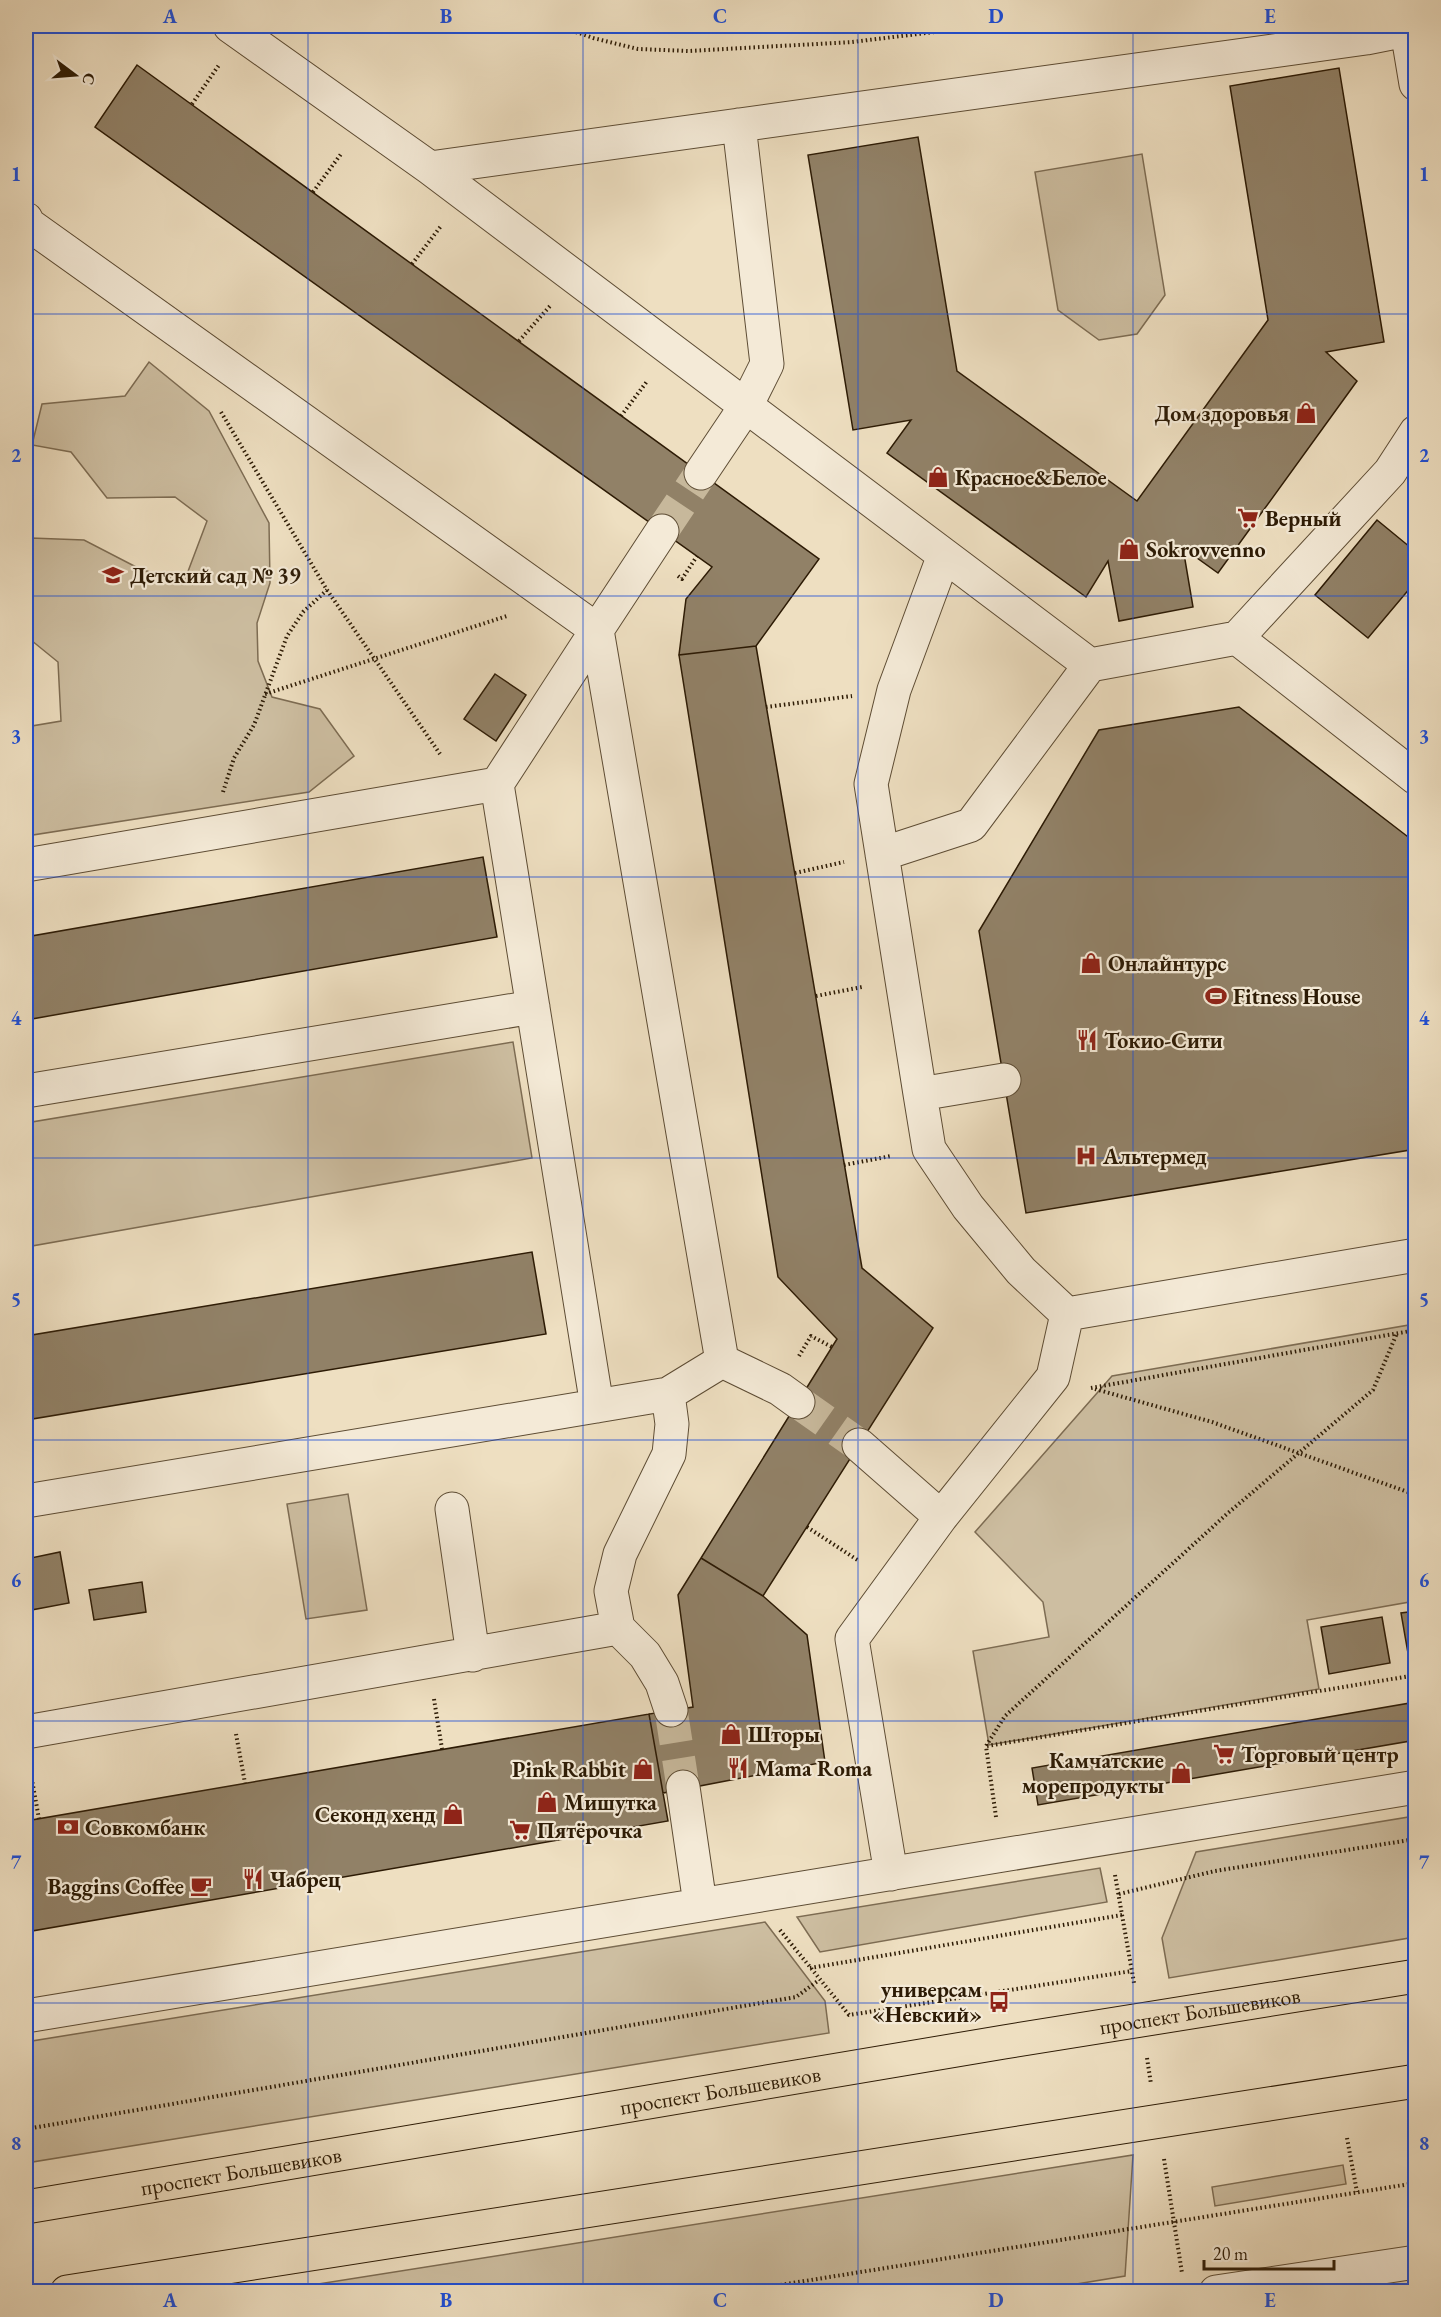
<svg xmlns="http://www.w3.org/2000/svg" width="1441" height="2317" viewBox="0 0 1441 2317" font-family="'EB Garamond',serif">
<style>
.green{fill:#cdbea1;stroke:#7d6c53;stroke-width:1.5}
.building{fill:#918167;stroke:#2d1b05;stroke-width:1.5}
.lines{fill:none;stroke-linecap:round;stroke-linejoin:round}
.minor-tunnel{stroke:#c7b89b;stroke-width:33;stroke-dasharray:33 16;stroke-linecap:butt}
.minor-casing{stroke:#5d4c34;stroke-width:35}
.major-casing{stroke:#2d1b05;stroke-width:35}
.path{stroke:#2d1b05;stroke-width:4;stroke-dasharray:1.5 3;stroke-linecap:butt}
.minor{stroke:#f4ead7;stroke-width:33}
.major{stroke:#eedfc1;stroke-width:33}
.grid{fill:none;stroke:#1d4ed8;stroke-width:1.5;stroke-opacity:0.55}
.labels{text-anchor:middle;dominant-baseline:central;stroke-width:4.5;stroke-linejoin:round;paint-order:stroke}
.poi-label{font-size:22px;font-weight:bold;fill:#2d1b05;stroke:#f4ead7;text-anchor:start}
.street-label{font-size:22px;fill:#2d1b05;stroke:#f4ead7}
.neatline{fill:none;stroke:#1d4ed8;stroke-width:2}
.grid-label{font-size:20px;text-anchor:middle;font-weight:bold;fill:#1d4ed8}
</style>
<rect width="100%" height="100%" fill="#eedfc1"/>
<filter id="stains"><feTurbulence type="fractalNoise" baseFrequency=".00333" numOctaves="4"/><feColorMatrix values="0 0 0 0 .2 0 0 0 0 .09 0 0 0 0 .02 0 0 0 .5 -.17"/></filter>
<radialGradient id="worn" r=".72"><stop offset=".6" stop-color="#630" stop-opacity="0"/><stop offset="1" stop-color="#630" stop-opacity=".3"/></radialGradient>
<path class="green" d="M1142 154 1165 295 1137 334 1099 340 1058 310 1035 172Z
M149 362 209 411 269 523 270 583 257 623 258 661 272 697 320 709 354 756 309 792 26 836V727L61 721 58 662 26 636V546L31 538 84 540 140 569 184 582 207 521 175 497 107 498 71 452 32 445 42 404 125 396Z
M513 1042 532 1158 26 1247V1123Z
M1415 1324V1601L1307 1620 1319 1689 989 1745 973 1651 1049 1637 1043 1602 975 1532 1112 1376Z
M348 1494 367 1610 306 1619 287 1504Z
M1415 1816V1937L1169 1978 1162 1938 1196 1852Z
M1100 1868 1107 1902 820 1952 797 1917Z
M765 1922 825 2001 829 2033 26 2163V2042Z
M1133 2155 1125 2276 1028 2292 274 2291Z
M1343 2165 1346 2184 1215 2206 1212 2187Z"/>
<path class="building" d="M137 65 819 559 756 646 679 655 686 599 712 567 95 127Z
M1339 68 1384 342 1326 352 1357 381 1218 573 1183 548 1193 607 1119 621 1108 561 1086 597 887 453 911 420 853 430 808 155 918 137 957 371 1137 501 1268 320 1230 86Z
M1377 520 1416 552V581L1368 638 1315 595Z
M756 646 862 1268 933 1328 763 1596 701 1558 837 1339 778 1277 679 655Z
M495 674 526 695 496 741 464 719Z
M1239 707 1416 843V1149L1026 1213 979 931 1099 730Z
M483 857 497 937 26 1020V937Z
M532 1252 546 1334 26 1420V1336Z
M60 1552 69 1603 26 1611V1559Z
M701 1558 763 1596 807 1635 825 1762 663 1793 649 1714 693 1707 678 1595Z
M142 1582 146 1612 94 1620 89 1590Z
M1416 1611V1658L1409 1659 1401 1613Z
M1382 1617 1390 1663 1329 1674 1321 1627Z
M1416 1702V1740L1038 1805 1032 1768Z
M649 1714 668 1821 26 1932V1821Z"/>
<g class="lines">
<path class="minor-tunnel" d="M662 531 701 473
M798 1402 859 1445
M671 1710 683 1787"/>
<defs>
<path id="minor" d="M230 26 430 168 944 555 894 690 871 784 920 1094 929 1149 968 1207 1021 1271 1067 1314 1053 1377 941 1517 852 1639 891 1874
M1407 30 1416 84
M430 168 1366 38 1416 28
M26 219 28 224 597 630 497 784 597 1406
M701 473 746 406 767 364 739 125
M662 531 597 630 722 1361
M944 555 1090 665 1237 638 1390 472 1416 432
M1237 638 1416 778
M882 854 971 825 1090 665
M26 865 497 784
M26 1091 533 1007
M920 1094 1004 1080
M1067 1314 1416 1255
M722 1361 780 1389 798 1402
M668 1394 672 1424 669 1454 620 1554 611 1591 618 1628 645 1655 662 1683 671 1710
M859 1445 941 1517
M26 1501 668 1394 722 1361
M452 1509 473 1655
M26 1732 618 1628
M683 1787 700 1904
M26 2016 1416 1787
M1216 2292 1416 2262"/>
<g id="major">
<path id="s1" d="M26 2207 1004 2042 1416 1976"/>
<path d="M67 2292 1416 2081"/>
</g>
</defs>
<use href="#minor" class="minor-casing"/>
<use href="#major" class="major-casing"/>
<path class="path" d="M559 26 593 38 638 49 689 51 852 42 984 26
M192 104 219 65
M313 192 341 154
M412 264 441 226
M519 341 550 306
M221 412 327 590 440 754
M621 416 648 380
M678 576 682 579 697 556
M265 694 507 616
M766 707 852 696
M223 792 234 758 254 725 287 636 303 612 327 590
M795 873 844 862
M816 996 862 987
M844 1165 891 1156
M1412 1331 1416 1351
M799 1356 811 1336 832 1347
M1091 1388 1416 1330
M1095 1389 1212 1422 1416 1495
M807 1527 859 1561
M434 1699 442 1749
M236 1734 245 1783
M987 1746 1416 1675
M30 1769 39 1819
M996 1817 986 1746 1005 1716 1228 1513 1373 1390 1397 1333
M1115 1875 1134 1983
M1119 1894 1215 1871 1416 1839
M780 1930 849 2015 1132 1971
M810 1968 1122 1915
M1147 2058 1151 2084
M26 2129 796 1997 819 1980
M1347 2138 1357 2192
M1164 2159 1182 2273
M736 2292 1416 2183"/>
<use href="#minor" class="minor"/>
<use href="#major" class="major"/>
</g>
<path class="grid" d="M308 26V2292M583 26V2292M858 26V2292M1133 26V2292M26 314H1416M26 596H1416M26 877H1416M26 1158H1416M26 1440H1416M26 1721H1416M26 2003H1416"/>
<defs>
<symbol id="shop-bare" viewBox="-9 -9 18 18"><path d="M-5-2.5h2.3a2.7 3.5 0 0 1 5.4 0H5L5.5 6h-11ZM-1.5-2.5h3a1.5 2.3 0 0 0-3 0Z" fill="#8f2418" stroke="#f4ead7" stroke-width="2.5" paint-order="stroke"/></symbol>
<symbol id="supermarket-bare" viewBox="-9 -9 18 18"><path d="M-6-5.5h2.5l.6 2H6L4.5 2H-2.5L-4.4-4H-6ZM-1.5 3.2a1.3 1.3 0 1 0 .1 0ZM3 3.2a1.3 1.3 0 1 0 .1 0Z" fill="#8f2418" stroke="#f4ead7" stroke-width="2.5" paint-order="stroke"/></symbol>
<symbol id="school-bare" viewBox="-9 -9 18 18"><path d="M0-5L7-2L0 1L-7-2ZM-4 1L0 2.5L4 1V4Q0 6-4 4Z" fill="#8f2418" stroke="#f4ead7" stroke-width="2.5" paint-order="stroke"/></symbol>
<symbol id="stadium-bare" viewBox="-9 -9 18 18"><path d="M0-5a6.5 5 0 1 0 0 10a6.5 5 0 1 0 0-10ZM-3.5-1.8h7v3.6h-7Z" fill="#8f2418" stroke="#f4ead7" stroke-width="2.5" paint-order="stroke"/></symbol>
<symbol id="restaurant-bare" viewBox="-9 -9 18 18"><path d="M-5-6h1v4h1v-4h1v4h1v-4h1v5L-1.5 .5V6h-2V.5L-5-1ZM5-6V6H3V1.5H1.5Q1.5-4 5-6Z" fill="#8f2418" stroke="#f4ead7" stroke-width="2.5" paint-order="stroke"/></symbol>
<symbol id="hospital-bare" viewBox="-9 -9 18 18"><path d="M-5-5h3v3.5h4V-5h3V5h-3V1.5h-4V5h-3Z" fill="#8f2418" stroke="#f4ead7" stroke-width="2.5" paint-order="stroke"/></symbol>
<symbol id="bank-bare" viewBox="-9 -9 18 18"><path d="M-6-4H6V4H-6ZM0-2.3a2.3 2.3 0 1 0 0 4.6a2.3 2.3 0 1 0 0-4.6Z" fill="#8f2418" stroke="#f4ead7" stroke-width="2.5" paint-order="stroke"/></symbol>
<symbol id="cafe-bare" viewBox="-9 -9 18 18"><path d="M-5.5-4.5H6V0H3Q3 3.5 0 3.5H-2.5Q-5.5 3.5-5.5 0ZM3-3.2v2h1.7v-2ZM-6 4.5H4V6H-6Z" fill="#8f2418" stroke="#f4ead7" stroke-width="2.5" paint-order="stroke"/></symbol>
<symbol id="bus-bare" viewBox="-9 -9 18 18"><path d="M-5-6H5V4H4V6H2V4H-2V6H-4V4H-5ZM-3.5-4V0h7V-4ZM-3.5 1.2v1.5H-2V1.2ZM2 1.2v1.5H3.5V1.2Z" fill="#8f2418" stroke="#f4ead7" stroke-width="2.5" paint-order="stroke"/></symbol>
</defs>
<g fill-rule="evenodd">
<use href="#shop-bare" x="1291" y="398" width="30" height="30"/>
<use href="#shop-bare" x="923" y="462" width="30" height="30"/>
<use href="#supermarket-bare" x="1233" y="503" width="30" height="30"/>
<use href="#shop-bare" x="1114" y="534" width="30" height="30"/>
<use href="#school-bare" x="98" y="560" width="30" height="30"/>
<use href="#shop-bare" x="1076" y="948" width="30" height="30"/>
<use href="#stadium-bare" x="1201" y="981" width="30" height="30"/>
<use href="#restaurant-bare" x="1072" y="1025" width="30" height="30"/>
<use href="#hospital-bare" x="1071" y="1141" width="30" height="30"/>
<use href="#shop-bare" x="716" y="1719" width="30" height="30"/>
<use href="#supermarket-bare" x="1209" y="1739" width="30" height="30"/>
<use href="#restaurant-bare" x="723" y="1753" width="30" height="30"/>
<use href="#shop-bare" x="628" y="1754" width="30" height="30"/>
<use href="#shop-bare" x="1166" y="1758" width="30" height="30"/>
<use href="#shop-bare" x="532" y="1787" width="30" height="30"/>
<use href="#shop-bare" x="438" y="1799" width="30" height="30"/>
<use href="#bank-bare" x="53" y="1812" width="30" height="30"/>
<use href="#supermarket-bare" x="505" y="1815" width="30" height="30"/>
<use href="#restaurant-bare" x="238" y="1864" width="30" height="30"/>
<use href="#cafe-bare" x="186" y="1871" width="30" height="30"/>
<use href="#bus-bare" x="984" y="1987" width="30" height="30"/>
</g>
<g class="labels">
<g class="poi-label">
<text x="1289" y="413" text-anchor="end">Дом здоровья</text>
<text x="955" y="477">Красное&amp;Белое</text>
<text x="1265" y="518">Верный</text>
<text x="1146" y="549">Sokrovvenno</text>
<text x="130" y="575">Детский сад № 39</text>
<text x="1108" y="963">Онлайнтурс</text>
<text x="1233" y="996">Fitness House</text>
<text x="1104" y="1040">Токио-Сити</text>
<text x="1103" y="1156">Альтермед</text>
<text x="748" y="1734">Шторы</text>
<text x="1241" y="1754">Торговый центр</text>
<text x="1164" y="1760" text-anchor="end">Камчатские<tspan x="1164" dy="25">морепродукты</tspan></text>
<text x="755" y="1768">Mama Roma</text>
<text x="626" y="1769" text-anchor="end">Pink Rabbit</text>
<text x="564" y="1802">Мишутка</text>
<text x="436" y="1814" text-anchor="end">Секонд хенд</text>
<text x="85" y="1827">Совкомбанк</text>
<text x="537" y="1830">Пятёрочка</text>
<text x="270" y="1879">Чабрец</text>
<text x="184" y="1886" text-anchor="end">Baggins Coffee</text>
<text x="982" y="1989" text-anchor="end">универсам<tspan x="982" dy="25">«Невский»</tspan></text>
</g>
<g class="street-label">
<text stroke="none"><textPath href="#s1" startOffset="1190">проспект Большевиков</textPath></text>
<text stroke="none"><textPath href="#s1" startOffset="704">проспект Большевиков</textPath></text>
<text stroke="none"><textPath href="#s1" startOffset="218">проспект Большевиков</textPath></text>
</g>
</g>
<rect width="1441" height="2317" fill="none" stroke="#eedfc1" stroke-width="66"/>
<g transform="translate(75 75) rotate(106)" stroke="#f4ead7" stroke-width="4.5" paint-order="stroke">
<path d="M0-4.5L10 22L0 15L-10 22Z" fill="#2d1b05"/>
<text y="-9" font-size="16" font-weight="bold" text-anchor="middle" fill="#2d1b05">С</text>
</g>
<path d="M1204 2260v9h130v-9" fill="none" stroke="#2d1b05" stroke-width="3"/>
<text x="1213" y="2260" font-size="18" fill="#2d1b05" stroke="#f4ead7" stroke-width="4.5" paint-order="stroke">20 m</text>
<rect x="33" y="33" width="1375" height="2251" class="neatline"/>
<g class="grid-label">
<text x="170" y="23">A</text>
<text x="446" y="23">B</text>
<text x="720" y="23">C</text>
<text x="996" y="23">D</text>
<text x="1270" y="23">E</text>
<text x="16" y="181">1</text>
<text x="1424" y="181">1</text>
<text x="16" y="462">2</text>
<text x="1424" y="462">2</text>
<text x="16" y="743">3</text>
<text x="1424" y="743">3</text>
<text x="16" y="1025">4</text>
<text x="1424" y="1025">4</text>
<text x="16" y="1306">5</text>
<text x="1424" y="1306">5</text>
<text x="16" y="1587">6</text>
<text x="1424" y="1587">6</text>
<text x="16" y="1869">7</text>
<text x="1424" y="1869">7</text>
<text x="16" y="2150">8</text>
<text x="1424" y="2150">8</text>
<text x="170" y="2307">A</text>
<text x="446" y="2307">B</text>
<text x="720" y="2307">C</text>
<text x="996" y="2307">D</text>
<text x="1270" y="2307">E</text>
</g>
<rect width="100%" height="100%" filter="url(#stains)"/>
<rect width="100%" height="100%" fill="url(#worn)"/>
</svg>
